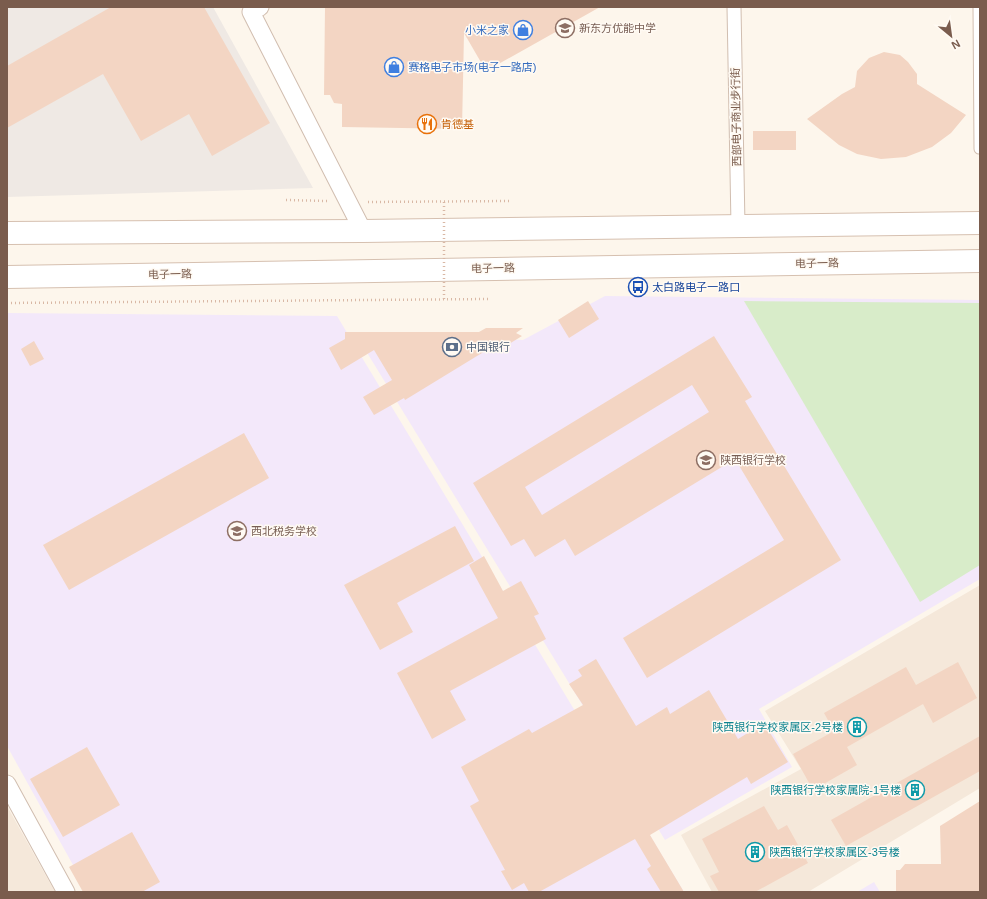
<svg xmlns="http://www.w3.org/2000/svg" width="987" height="899" viewBox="0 0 987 899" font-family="Arial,'Noto Sans SC',sans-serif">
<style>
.residential{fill:#f5e8da}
.industrial{fill:#efe9e4}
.education{fill:#f3e8fa}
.green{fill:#d8ecc9}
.building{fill:#f3d5c3;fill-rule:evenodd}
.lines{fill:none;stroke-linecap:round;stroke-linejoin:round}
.service-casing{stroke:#d1beb0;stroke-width:11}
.pedestrian-casing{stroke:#d1beb0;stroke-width:15}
.minor-casing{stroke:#d1beb0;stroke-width:19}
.secondary-casing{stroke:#d6c0b0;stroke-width:24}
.path{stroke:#d9b8a5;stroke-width:2.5;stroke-dasharray:1 3;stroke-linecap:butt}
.service{stroke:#fff;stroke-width:9}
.pedestrian{stroke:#fff;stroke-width:13}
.minor{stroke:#fff;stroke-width:17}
.secondary{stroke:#fff;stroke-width:22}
.path-bridge{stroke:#d9b8a5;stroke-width:2.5;stroke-dasharray:1 3;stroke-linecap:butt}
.labels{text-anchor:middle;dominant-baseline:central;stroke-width:3;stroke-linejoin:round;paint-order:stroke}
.education-label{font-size:11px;fill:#785e54;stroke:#fffaf3;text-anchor:start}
.shop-label{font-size:11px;fill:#366cbe;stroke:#fffaf3;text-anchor:end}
.street-label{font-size:11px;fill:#7a5c4d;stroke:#fffaf3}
.food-label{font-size:11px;fill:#c56008;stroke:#fffaf3;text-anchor:start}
.transit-label{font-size:11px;fill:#164399;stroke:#fffaf3;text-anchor:start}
.service-label{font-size:11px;fill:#4e5e75;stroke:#fffaf3;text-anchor:start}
.culture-label{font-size:11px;fill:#0d838f;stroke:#fffaf3;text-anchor:end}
</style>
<rect width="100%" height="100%" fill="#fdf6ec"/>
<path class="residential" d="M980 585V788L808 892H712L681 835 801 769 765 711Z
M7 806 55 892H7Z"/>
<path class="industrial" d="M7 7H213L313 188 7 197Z"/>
<path class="education" d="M605 296 980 300V579L759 709 792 767 665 840 355 333 523 340Z
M7 313 337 316 684 892H88L7 746Z
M874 882 880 892H857Z"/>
<path class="green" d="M744 301 980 303V565L920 602Z"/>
<path class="building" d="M111 7H204L270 123 212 156 189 114 141 141 103 74 7 128V66Z
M325 7H600L486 71 464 33 462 129 342 127V104L334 103 330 95H324Z
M884 52 900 55 908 62 917 74V84L966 115 951 133 932 147 906 157 881 159 857 154 839 145 807 119 842 94 855 87 857 71 869 58Z
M753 131H796V150H753Z
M588 301 599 319 569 338 558 320Z
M486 328H523L516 333 522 336 509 344 498 350 495 345 405 400 404 398 374 415 363 397 392 380 374 350 341 370 329 348 345 339V332H479Z
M714 336 752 397 745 401 841 560 647 678 623 638 784 540 735 459 575 556 565 539 535 557 524 539 511 546 473 483ZM692 385 709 412 542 515 525 487Z
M34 341 44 359 30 366 21 349Z
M244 433 269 478 69 590 43 545Z
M455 526 474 561 397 603 413 632 380 650 344 585Z
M484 556 503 591 521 581 539 614 534 616 546 639 450 691 466 720 432 739 397 673 498 618 469 565Z
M596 659 636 726 667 707 670 714 709 690 738 739 764 723 788 762 751 784 747 777 650 835 684 892H661L647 869 651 866 635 839 539 892H529L524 883 512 890 501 871 505 870 470 806 479 801 461 767 529 729 532 733 583 705 569 684 582 676 578 670Z
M958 662 977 698 933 723 923 704 847 747 857 765 813 790 793 754 834 731 824 713 906 667 916 685Z
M980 736V771L846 846 831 820Z
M87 747 120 805 63 837 30 779Z
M980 801V892H896V870H900L905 864H941L940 826Z
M764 806 778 830 787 825 808 863 755 892H719L710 876 719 872 702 839Z
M132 832 160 882 142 892H83L69 867Z"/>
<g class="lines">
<defs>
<path id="service" d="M978 7 979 149"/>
<path id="pedestrian" d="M734 7 738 226"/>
<path id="minor" d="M260 7 251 12 363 231
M7 784 66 892"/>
<path id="secondary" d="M7 233 363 231 980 223
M7 277 980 261"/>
</defs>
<use href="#service" class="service-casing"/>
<use href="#pedestrian" class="pedestrian-casing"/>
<use href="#minor" class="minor-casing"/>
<use href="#secondary" class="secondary-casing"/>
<path class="path" d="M286 200 327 201
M368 202 510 201
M7 303 488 299"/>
<use href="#service" class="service"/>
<use href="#pedestrian" class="pedestrian"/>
<use href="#minor" class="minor"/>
<use href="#secondary" class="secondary"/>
<path class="path-bridge" d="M444 202V299"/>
</g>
<defs>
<symbol id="school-ring" viewBox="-11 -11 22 22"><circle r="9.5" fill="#fffaf3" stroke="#8d6e63" stroke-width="1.5"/><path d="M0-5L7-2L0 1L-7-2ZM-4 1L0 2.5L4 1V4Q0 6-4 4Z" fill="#8d6e63"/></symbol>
<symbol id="shop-ring" viewBox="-11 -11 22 22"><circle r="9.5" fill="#fffaf3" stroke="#3f7fe0" stroke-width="1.5"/><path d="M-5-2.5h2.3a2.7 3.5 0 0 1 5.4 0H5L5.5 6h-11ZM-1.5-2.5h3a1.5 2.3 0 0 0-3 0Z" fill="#3f7fe0"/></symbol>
<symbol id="restaurant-ring" viewBox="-11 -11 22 22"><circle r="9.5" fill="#fffaf3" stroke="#e8710a" stroke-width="1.5"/><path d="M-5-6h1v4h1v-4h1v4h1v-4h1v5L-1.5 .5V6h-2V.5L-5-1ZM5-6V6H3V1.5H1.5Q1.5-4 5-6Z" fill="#e8710a"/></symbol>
<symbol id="bus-ring" viewBox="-11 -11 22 22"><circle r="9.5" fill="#fffaf3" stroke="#1a4fb4" stroke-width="1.5"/><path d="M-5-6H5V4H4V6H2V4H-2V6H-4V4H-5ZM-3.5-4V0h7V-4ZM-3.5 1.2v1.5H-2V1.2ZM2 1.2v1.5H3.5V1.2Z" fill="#1a4fb4"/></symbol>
<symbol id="bank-ring" viewBox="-11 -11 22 22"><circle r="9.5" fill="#fffaf3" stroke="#5c6f8a" stroke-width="1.5"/><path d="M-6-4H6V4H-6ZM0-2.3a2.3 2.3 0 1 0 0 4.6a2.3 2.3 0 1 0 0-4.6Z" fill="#5c6f8a"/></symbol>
<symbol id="university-ring" viewBox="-11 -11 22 22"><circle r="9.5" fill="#fffaf3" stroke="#8d6e63" stroke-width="1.5"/><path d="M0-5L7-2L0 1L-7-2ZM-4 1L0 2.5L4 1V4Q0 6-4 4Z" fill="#8d6e63"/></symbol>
<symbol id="building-ring" viewBox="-11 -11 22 22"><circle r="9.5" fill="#fffaf3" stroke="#0f9aa8" stroke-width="1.5"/><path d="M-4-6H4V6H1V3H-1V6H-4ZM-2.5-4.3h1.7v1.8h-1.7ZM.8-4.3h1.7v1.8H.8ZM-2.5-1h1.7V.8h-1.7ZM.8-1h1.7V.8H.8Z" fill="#0f9aa8"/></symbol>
</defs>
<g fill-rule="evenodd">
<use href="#school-ring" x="554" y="17" width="22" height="22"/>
<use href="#shop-ring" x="512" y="19" width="22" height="22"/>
<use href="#shop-ring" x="383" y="56" width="22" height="22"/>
<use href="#restaurant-ring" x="416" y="113" width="22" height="22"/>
<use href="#bus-ring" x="627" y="276" width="22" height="22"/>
<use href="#bank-ring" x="441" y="336" width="22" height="22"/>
<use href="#university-ring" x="695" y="449" width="22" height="22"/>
<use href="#university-ring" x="226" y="520" width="22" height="22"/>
<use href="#building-ring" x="846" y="716" width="22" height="22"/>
<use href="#building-ring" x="904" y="779" width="22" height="22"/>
<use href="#building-ring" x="744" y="841" width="22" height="22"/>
</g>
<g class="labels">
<g class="education-label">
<text x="579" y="28">新东方优能中学</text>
<text x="720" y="460">陕西银行学校</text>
<text x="251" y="531">西北税务学校</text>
</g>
<g class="shop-label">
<text x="509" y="30">小米之家</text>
<text x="408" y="67" text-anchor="start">赛格电子市场(电子一路店)</text>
</g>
<g class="street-label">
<text transform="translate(736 117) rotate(-91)">西部电子商业步行街</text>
<text transform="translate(817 263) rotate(-1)">电子一路</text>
<text transform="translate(493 268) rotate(-1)">电子一路</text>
<text transform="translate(170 274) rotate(-1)">电子一路</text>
</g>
<g class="food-label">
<text x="441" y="124">肯德基</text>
</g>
<g class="transit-label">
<text x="652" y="287">太白路电子一路口</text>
</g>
<g class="service-label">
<text x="466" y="347">中国银行</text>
</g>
<g class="culture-label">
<text x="843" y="727">陕西银行学校家属区-2号楼</text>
<text x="901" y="790">陕西银行学校家属院-1号楼</text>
<text x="769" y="852" text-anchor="start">陕西银行学校家属区-3号楼</text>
</g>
</g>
<rect width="987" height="899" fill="none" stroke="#7a5c4d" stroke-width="16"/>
<g transform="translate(951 36) rotate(151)" stroke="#fffaf3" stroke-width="3" paint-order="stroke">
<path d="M0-3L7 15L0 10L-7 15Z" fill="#7a5c4d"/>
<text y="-6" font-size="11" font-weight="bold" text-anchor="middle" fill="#7a5c4d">N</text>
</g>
</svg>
